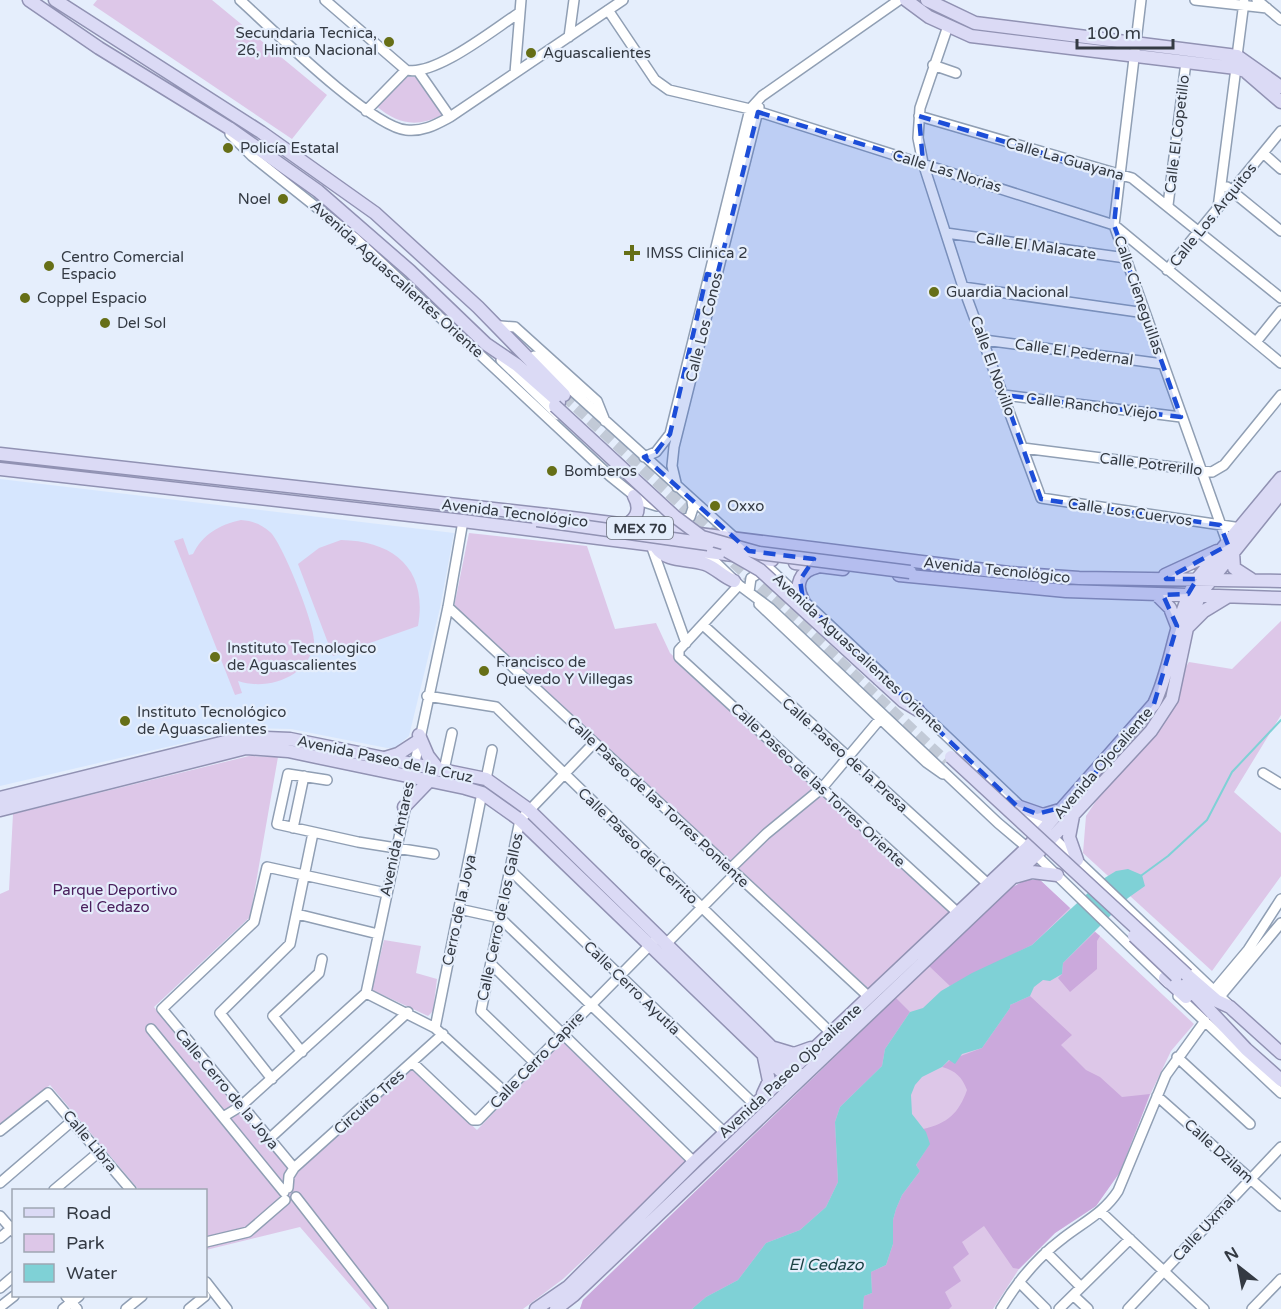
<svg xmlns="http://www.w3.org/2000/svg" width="1281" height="1309" viewBox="0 0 1281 1309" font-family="'Varela Round',sans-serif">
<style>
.built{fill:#d6e6fe}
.green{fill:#ddc7e8}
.forest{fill:#cba9dc}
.water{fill:#7fd1d6}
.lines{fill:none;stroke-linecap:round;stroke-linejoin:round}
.stream{stroke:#7fd1d6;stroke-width:2}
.major-tunnel{stroke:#c2cad7;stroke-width:12;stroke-dasharray:12 6;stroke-linecap:butt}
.minor-casing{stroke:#909fb4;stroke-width:12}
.major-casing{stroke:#9192b3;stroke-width:15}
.minor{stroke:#fff;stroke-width:9}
.major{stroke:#dbdaf5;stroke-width:12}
.major-bridge-casing{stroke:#9192b3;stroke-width:15;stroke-linecap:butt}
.major-bridge{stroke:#dbdaf5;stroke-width:12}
.marked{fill:#1d4ed8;fill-opacity:0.2;stroke:#1d4ed8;stroke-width:4.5;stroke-dasharray:12 8;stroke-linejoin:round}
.poi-dot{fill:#666f17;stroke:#e5eefc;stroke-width:2}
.labels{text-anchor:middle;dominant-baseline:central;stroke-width:4.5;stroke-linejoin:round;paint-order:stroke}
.shield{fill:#e5eefc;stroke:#69707a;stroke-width:1.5}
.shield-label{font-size:14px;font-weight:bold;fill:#343a43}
.poi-label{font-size:15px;fill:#343a43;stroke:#e5eefc;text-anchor:start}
.street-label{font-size:15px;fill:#343a43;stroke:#e5eefc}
.park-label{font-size:15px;fill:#4a205d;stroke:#e5eefc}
.water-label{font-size:16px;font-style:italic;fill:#1b4244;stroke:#e5eefc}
</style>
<rect width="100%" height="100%" fill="#e5eefc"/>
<path class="built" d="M0 479 454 533 440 608 409 736 395 748H387L291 729 248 728 0 786Z"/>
<path class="green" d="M97 0H212L327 95 292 139 93 5Z
M407 77H418L442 115C416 128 398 124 376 106Z
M241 520C253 521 261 524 270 532 282 542 316 627 314 642 310 677 267 691 238 681L242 693 235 695 174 541 183 538 189 555 193 554C203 534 219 525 241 520Z
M469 533 587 546 615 629 656 623 670 653 950 913 869 989 454 607Z
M341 540C395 541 428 570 418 626L333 656 298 564 319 548Z
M1281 621V715L1234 792 1281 833V876L1212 971 1083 853 1086 816 1189 662 1232 669Z
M249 756 278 757 250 917 154 1007 294 1175 411 1069 477 1130 563 1041 687 1163 563 1279 523 1309H371L300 1227 206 1250V1190H139L50 1085 0 1125V894L9 890 13 814Z
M1026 880H1040L1194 1024 1171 1051 1150 1095 1120 1172 1096 1206 1055 1233 1019 1269 993 1309H580L583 1300 1009 889Z
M384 940 421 946 416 973 437 979 433 1011 428 1016 372 990Z"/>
<path class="forest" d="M1026 880H1040L1070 908 1032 945 950 986 929 966 1009 889Z
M1095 932 1100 936 1097 941V969L1070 992 1058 978 1062 974 1063 963Z
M1030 996 1072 1035 1061 1045 1086 1070 1100 1077 1122 1097 1150 1094 1120 1172 1096 1206 1055 1233 1019 1269 1013 1268 984 1226 962 1242 969 1254 953 1267 961 1281 945 1292 952 1306 949 1309H863L864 1296 872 1293 871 1272 886 1265 893 1244V1220L896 1209 902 1195 920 1171 916 1165 929 1145 923 1129C947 1124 959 1113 967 1090 962 1077 956 1071 942 1067L950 1060 982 1048 1010 1008V1005Z
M896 998 910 1012 885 1049 882 1066 840 1107 835 1122 838 1182 826 1207 800 1230 766 1243 738 1280 706 1297 692 1309H580L583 1300Z"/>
<path class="water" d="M1128 869 1142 875 1145 886 1128 898 1063 963 1062 974 1050 981 1043 980 1034 987 1030 996 1010 1005V1008L982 1048 962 1054 955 1064 949 1060 942 1067 922 1077 915 1085 911 1095 912 1114 926 1132 930 1144 916 1165 920 1171 902 1195 896 1209 893 1220V1244L886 1265 871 1272 872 1293 864 1296 863 1309H692L706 1297 738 1280 766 1243 800 1230 826 1207 838 1182 835 1122 840 1107 882 1066 885 1049 910 1012 923 1008 941 991 972 973 1032 945 1103 879 1116 871Z"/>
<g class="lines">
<path class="stream" d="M1142 875 1168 856 1207 820 1232 772 1281 720"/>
<path class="major-tunnel" d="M564 395 720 540
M721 550 946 762"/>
<defs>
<path id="minor" d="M240 0C271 28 371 127 406 130 423 132 435 125 450 117L623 0
M325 0 406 70C435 77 494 29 519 13
M1141 0 1114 225 1228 545
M1195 0 1267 8
M1257 0 1281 20
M608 10 655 80 669 90 750 109 1114 225 1281 363
M948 26 920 108 918 138 923 163 963 287 1041 498 1241 528
M569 37 574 0
M1237 56 1244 2
M933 65 956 73
M418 71 450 117
M515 73 521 0
M366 111 406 70
M919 116 1132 178 1281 298
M230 134 252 156 355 238 610 476 641 501 657 506
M1263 153 1281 169
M1227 187 1281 231
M1168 205 1186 62
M1218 208 1236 68
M946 233 1126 258
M1167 270 1281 131
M963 287 1145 313
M501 326 515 327 597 401 605 421
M984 340 1163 364
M1256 342 1281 311
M534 356 735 538
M501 360 558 415
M1004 395 1181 417
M1023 448 1212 472 1224 465 1281 395
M644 457 656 452 670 434 750 109 762 96 899 0
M677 487 672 466 674 447 759 107
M677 522 690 517 693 508 692 501
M651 545 686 643
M704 551 739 585 770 608 998 823 1036 855 1168 983
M757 557 883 675
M739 585 679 650V657L958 913
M749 592 751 578 764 570
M759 604 926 762 943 774
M448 607 869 997
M703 625 988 884
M427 696 496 707 831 1033
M914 705 1228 1004
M444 770 452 733
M1263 773 1281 784
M486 779 492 750
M327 780 288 774 277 824 358 842 434 854
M293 828 304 776
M730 869 766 834 822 788 880 719
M510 870 755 1105
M459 909 500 918 725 1133
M297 914 378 934
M665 945 735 874
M491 964 694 1162
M366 993 435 1028 506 1093
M1211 994 1248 950 1281 899
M1178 996 1281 1093
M1218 999 1281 923
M435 1028 482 793
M151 1029 284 1192
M302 1052 273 1016 319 973 322 959
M1177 1057 1250 1124
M413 1063 473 1120H478L654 941
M535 1063 481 1011 520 820 594 743
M272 1079 220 1013 290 944 313 833
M1157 1096 1281 1206
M223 1117 241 1106 366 993 448 607 463 521
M0 1131 48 1093 131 1190
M269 1139 408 1012
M294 1168 162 1009 254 922 267 867 386 893
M0 1183 72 1121
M288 1188 289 1176 294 1168 443 1034
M54 1190 99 1152
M296 1197 383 1309
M1101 1212 1204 1309
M0 1216 14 1232
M0 1238 14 1226
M206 1242 248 1232 285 1200
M1046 1252 1081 1287
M206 1282 227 1309
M1019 1282 1046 1309
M0 1288 14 1276
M1073 1295 1088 1309
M66 1296 77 1309
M0 1307 14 1296
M63 1309 79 1296
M126 1309 142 1296
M189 1309 205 1296
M1001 1309C1017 1282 1037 1258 1062 1239 1082 1223 1104 1213 1118 1191L1166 1075 1205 1021
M1059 1309 1130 1239
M1128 1309 1281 1147
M1252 1309 1281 1279"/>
<path id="major" d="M29 0 99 48 229 128 318 191 410 271 486 344 517 365 559 402
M55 0 261 132 375 213 478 307 564 395
M906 0 929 17 971 36 1236 68 1245 71 1281 102
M927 0 975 23 1237 56 1281 87
M0 454 556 516 1009 573 1079 578 1281 581
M0 469 463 521 772 560
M621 526C636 522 642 510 634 496
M656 547C667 563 688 558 705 564 716 568 723 577 734 581
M1233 552 1234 568 1251 579
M795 563 843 569
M899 575 1066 591 1281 598
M1165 575 1217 551
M1157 595 1170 608 1177 626
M803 600C794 585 800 571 817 567
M1188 627 1204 611 1227 597
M879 679 903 701 918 710
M419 735 428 756 439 770
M385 758 398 754 418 741
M0 798 245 737 290 739 486 779 528 809 797 1072
M1017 806 1043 815 1063 809
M404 807 429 781
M0 810 246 748 288 751 465 788 482 793 520 820 791 1081
M1073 816 1069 837 1077 860
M1014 877 1032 872 1057 875
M1187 975 1217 1001 1230 1007 1281 1053
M1165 978 1186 997
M1181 980 1246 1049 1281 1080
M774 1048 794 1054 811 1048
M763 1094 769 1081 764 1057
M536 1309 568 1287 694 1162 1028 847 1154 704C1173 664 1174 618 1197 579L1281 478
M556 1309 574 1295 1036 855 1151 731 1172 699 1187 628 1200 594 1281 493"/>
</defs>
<use href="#minor" class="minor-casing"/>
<use href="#major" class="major-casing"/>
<use href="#minor" class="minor"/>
<use href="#major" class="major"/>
<defs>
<path id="major-bridge" d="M555 406 674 516 702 537 759 553 910 572
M537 520 708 544
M727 551 760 570 879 679
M951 757 1187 975
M1134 936 1176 976"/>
</defs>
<use href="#major-bridge" class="major-bridge-casing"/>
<use href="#major-bridge" class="major-bridge"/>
</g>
<path class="marked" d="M758 112 923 163 919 116 1119 176 1114 225 1181 417 1004 395 1041 499 1220 525 1228 545 1166 579H1197L1188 594 1163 595 1177 626 1154 704 1067 806 1037 814 1017 806 803 600 800 580 814 559 749 551 644 457 656 452 670 434 707 274 717 276Z"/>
<g class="poi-dot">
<circle cx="389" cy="42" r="6"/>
<circle cx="531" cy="53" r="6"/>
<circle cx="228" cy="148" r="6"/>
<circle cx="283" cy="199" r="6"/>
<path d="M629 244h6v6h6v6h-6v6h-6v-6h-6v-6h6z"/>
<circle cx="49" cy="266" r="6"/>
<circle cx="934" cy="292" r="6"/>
<circle cx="25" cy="298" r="6"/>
<circle cx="105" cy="323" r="6"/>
<circle cx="552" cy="471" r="6"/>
<circle cx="715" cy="506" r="6"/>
<circle cx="215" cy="657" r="6"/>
<circle cx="484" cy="671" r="6"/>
<circle cx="125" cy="721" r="6"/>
</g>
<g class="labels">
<rect class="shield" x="607" y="517" width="66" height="22" rx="4.5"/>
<g class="shield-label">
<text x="640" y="528">MEX 70</text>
</g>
<g class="poi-label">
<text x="377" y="33" text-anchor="end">Secundaria Tecnica,<tspan x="377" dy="17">26, Himno Nacional</tspan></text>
<text x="543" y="53">Aguascalientes</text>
<text x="240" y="148">Policía Estatal</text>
<text x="271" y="199" text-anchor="end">Noel</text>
<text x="646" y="253">IMSS Clinica 2</text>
<text x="61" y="257">Centro Comercial<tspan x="61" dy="17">Espacio</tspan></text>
<text x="946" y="292">Guardia Nacional</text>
<text x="37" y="298">Coppel Espacio</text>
<text x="117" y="323">Del Sol</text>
<text x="564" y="471">Bomberos</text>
<text x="727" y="506">Oxxo</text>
<text x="227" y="648">Instituto Tecnologico<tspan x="227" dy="17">de Aguascalientes</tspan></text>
<text x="496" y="662">Francisco de<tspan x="496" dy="17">Quevedo Y Villegas</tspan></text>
<text x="137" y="712">Instituto Tecnológico<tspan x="137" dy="17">de Aguascalientes</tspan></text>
</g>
<g class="street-label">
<text transform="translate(1177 134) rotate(-83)">Calle El Copetillo</text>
<text transform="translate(1065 159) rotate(16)">Calle La Guayana</text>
<text transform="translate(947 171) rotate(17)">Calle Las Norias</text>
<text transform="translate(1213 215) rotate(-51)">Calle Los Arquitos</text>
<text transform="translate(1036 246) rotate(8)">Calle El Malacate</text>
<text transform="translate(397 279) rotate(42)">Avenida Aguascalientes Oriente</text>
<text transform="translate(1139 295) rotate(71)">Calle Cieneguillas</text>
<text transform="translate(704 327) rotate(-76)">Calle Los Conos</text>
<text transform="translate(1074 352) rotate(8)">Calle El Pedernal</text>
<text transform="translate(993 366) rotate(70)">Calle El Novillo</text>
<text transform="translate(1092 406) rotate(7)">Calle Rancho Viejo</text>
<text transform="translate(1151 464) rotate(7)">Calle Potrerillo</text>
<text transform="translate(1130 512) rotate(8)">Calle Los Cuervos</text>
<text transform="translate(515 513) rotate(7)">Avenida Tecnológico</text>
<text transform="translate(997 570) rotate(6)">Avenida Tecnológico</text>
<text transform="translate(858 653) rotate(43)">Avenida Aguascalientes Oriente</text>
<text transform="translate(845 755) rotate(42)">Calle Paseo de la Presa</text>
<text transform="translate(385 759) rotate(12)">Avenida Paseo de la Cruz</text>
<text transform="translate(1103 763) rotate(-49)">Avenida Ojocaliente</text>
<text transform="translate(818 785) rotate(43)">Calle Paseo de las Torres Oriente</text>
<text transform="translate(658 802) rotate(43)">Calle Paseo de las Torres Poniente</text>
<text transform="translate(397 839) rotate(-78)">Avenida Antares</text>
<text transform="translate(638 846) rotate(44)">Calle Paseo del Cerrito</text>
<text transform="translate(459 910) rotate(-78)">Cerro de la Joya</text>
<text transform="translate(500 917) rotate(-78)">Calle Cerro de los Gallos</text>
<text transform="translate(632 988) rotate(44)">Calle Cerro Ayutla</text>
<text transform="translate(537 1060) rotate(-46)">Calle Cerro Capire</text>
<text transform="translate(790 1071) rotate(-43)">Avenida Paseo Ojocaliente</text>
<text transform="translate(227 1089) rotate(50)">Calle Cerro de la Joya</text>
<text transform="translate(369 1102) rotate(-42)">Circuito Tres</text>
<text transform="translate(90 1141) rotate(50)">Calle Libra</text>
<text transform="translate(1219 1151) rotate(42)">Calle Dzilam</text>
<text transform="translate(1204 1228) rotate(-47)">Calle Uxmal</text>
</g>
<g class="park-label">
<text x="115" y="890">Parque Deportivo<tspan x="115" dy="17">el Cedazo</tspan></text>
</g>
<g class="water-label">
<text x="826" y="1265">El Cedazo</text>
</g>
</g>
<rect x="12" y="1189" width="195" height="108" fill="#e5eefc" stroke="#9ea6b2" stroke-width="1.5"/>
<rect x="24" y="1208" width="30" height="9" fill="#dbdaf5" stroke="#9ea6b2" stroke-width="1.5"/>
<text x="66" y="1219" font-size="18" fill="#343a43">Road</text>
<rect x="24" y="1234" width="30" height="18" fill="#ddc7e8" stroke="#9ea6b2" stroke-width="1.5"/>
<text x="66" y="1249" font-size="18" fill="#343a43">Park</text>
<rect x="24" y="1264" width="30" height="18" fill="#7fd1d6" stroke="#9ea6b2" stroke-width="1.5"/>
<text x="66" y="1279" font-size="18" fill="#343a43">Water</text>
<g transform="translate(1239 1267) rotate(329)" stroke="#e5eefc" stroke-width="4.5" paint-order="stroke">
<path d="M0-4.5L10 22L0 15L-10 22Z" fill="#343a43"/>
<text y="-9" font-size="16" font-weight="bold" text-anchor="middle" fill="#343a43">N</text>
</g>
<path d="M1077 39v9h96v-9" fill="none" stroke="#343a43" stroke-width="3"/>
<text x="1086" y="39" font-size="18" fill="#343a43" stroke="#e5eefc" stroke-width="4.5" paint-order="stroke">100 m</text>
</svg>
